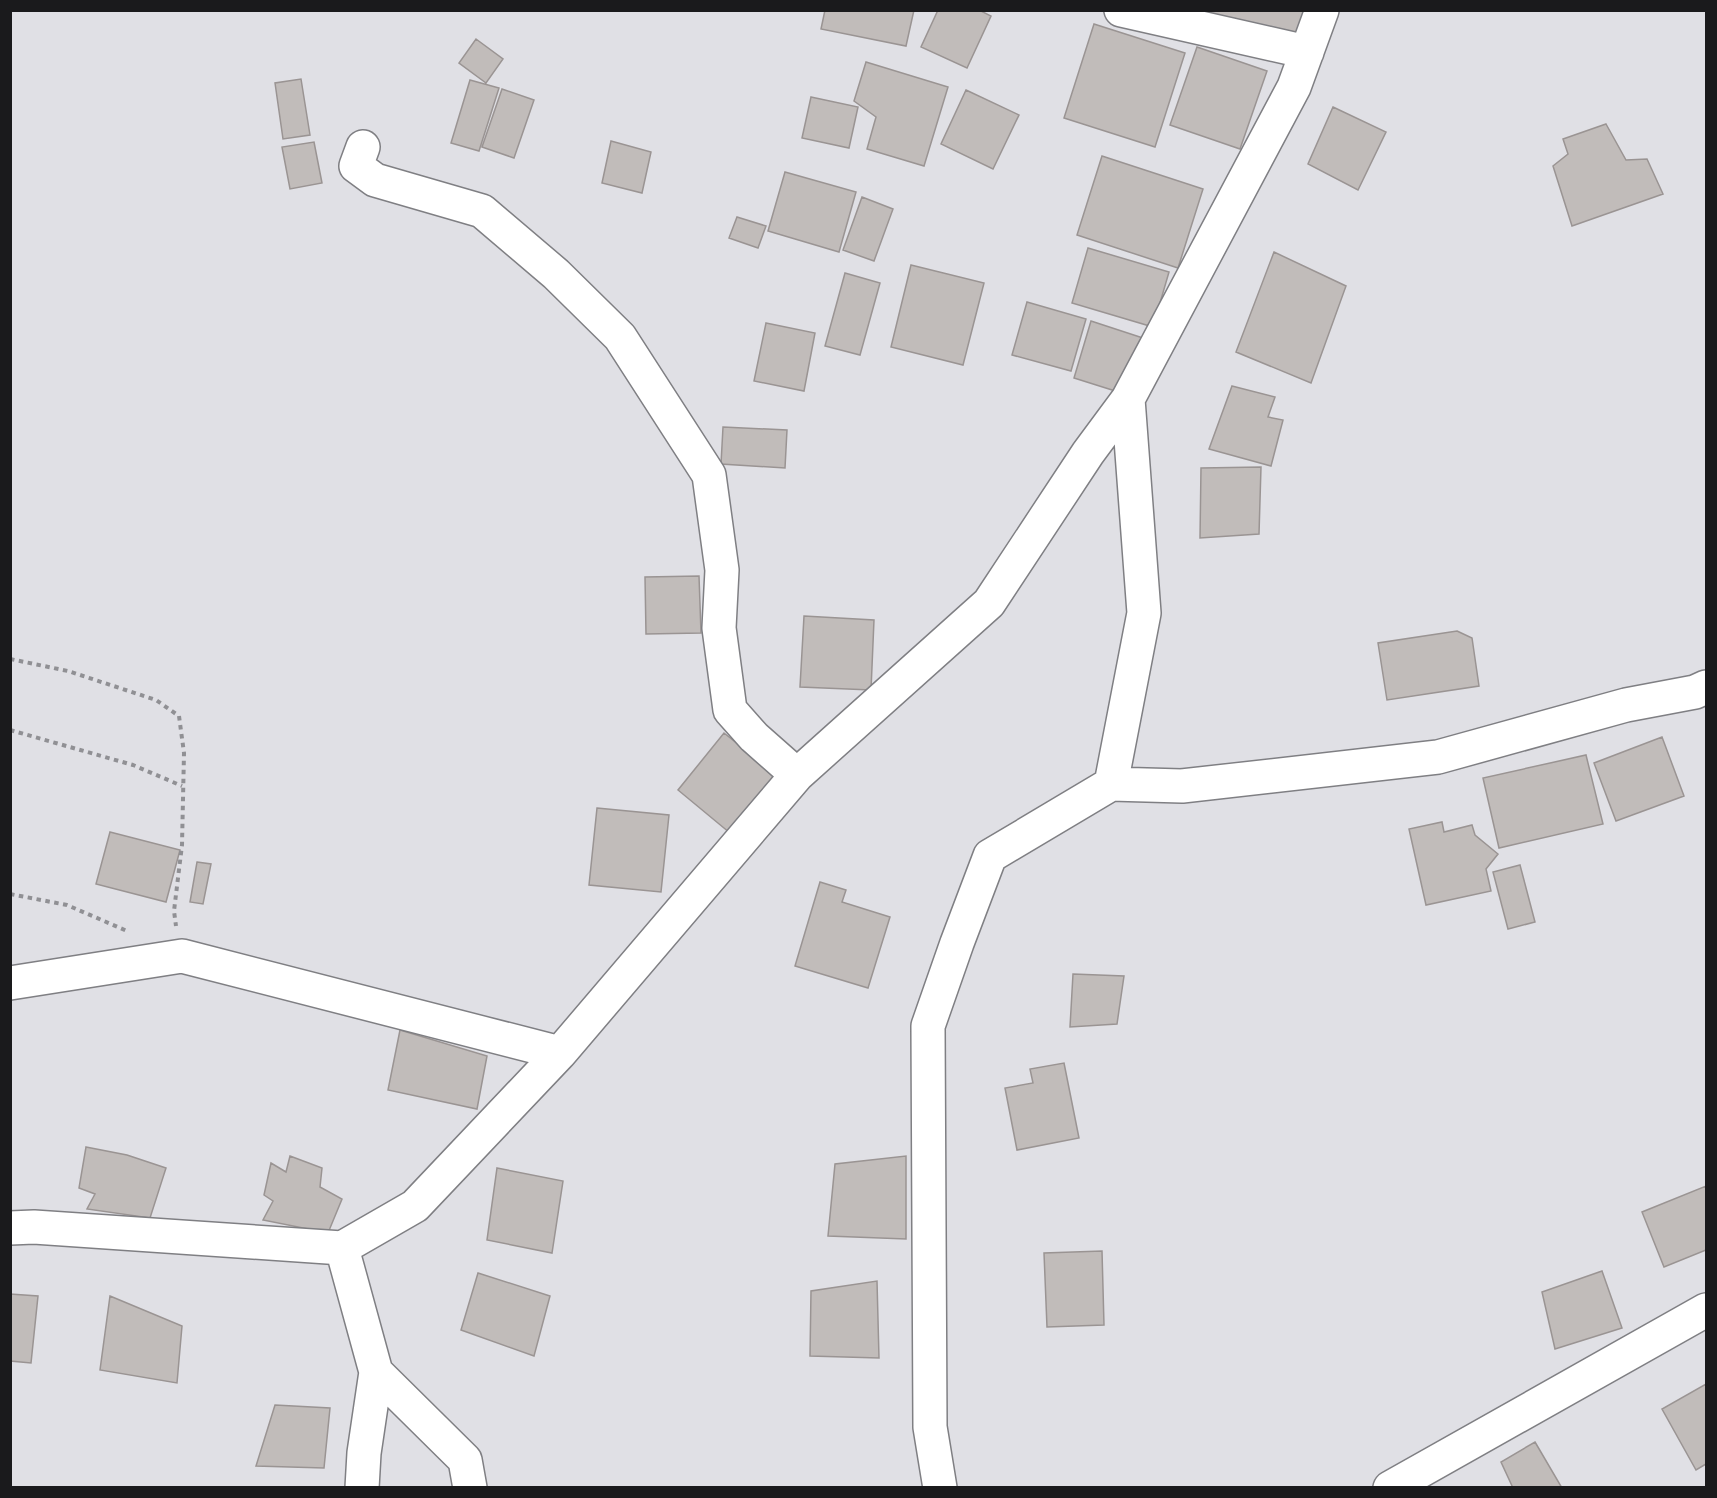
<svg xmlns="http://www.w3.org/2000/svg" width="1717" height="1498" viewBox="0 0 1717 1498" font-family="Commissioner,sans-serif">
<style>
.building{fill:#c1bcba;stroke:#9a9493;stroke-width:1.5}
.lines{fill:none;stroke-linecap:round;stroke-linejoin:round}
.minor-casing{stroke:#7f7f83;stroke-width:36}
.path{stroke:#909094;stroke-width:4;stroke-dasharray:4.5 4.5;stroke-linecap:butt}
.minor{stroke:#fff;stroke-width:33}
</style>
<rect width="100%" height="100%" fill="#e0e0e5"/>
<path class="building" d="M825 10H914L906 46 821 29Z
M938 10H979L991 16 967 68 921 47Z
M1200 10H1311L1306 35 1199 12Z
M1094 24 1185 53 1155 147 1064 118Z
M476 39 503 59 486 83 459 63Z
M1197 47 1267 71 1240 149 1170 125Z
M866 62 948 87 924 166 867 149 876 117 854 101Z
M301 79 310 135 283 139 275 83Z
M470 80 499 88 479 151 451 143Z
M502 89 534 100 514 158 482 147Z
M966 90 1019 115 993 169 941 144Z
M811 97 858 107 849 148 802 138Z
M1333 107 1386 132 1358 190 1308 164Z
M1606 124 1626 160 1647 159 1663 194 1572 226 1553 166 1568 154 1563 139Z
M611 141 651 152 642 193 602 183Z
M314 142 322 183 290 189 282 147Z
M1102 156 1203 189 1178 268 1077 235Z
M785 172 856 192 839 252 768 231Z
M862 197 893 209 874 261 843 250Z
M737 217 766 226 758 248 729 238Z
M1088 248 1169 272 1153 327 1072 303Z
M1274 252 1346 286 1311 383 1236 352Z
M911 265 984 283 963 365 891 347Z
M845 273 880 283 860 355 825 346Z
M1027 302 1086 319 1071 371 1012 355Z
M1091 321 1146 339 1128 395 1074 378Z
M766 323 815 333 804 391 754 381Z
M1232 386 1275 397 1268 417 1283 420 1271 466 1209 449Z
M723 427 787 430 785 468 721 464Z
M1261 467 1259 534 1200 538 1201 468Z
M699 576 701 633 646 634 645 577Z
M804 616 874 620 871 690 800 687Z
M1457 631 1472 638 1479 686 1387 700 1378 643Z
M724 733 777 775 730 833 678 790Z
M1662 737 1684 796 1616 821 1594 763Z
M1586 755 1603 824 1499 848 1483 778Z
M597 808 669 815 661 892 589 885Z
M1442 822 1444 832 1472 825 1475 835 1498 854 1486 869 1491 891 1426 905 1409 829Z
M110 832 180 850 166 902 96 884Z
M197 862 211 864 203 904 190 902Z
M1520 865 1535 922 1508 929 1493 872Z
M820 882 846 890 842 902 890 917 868 988 795 966Z
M1073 974 1124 976 1117 1024 1070 1027Z
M400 1030 487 1056 477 1109 388 1090Z
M1064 1063 1079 1138 1017 1150 1005 1088 1033 1083 1030 1069Z
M86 1147 127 1155 166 1168 150 1218 87 1209 95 1194 79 1188Z
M290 1156 322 1168 320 1187 342 1199 328 1233 263 1220 273 1201 264 1195 271 1163 286 1172Z
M906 1156V1239L828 1236 835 1164Z
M497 1168 563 1181 552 1253 487 1240Z
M1706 1186V1250L1664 1267 1642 1212Z
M1102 1251 1104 1325 1047 1327 1044 1253Z
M1602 1271 1622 1328 1555 1349 1542 1292Z
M478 1273 550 1296 534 1356 461 1330Z
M877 1281 879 1358 810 1356 811 1291Z
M10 1294 38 1296 31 1363 10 1361Z
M110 1296 182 1326 177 1383 100 1370Z
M1706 1384V1464L1696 1470 1662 1409Z
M275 1405 330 1408 324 1468 256 1466Z
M1535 1442 1562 1488H1513L1501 1462Z"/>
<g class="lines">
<defs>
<path id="minor" d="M1121 10 1307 52
M363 147 356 166 375 180 482 211 556 274 620 337 709 475 722 570 719 628 730 710 754 737 797 775
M1111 784 1144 613 1128 399 1294 87 1322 10
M10 983 182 956 560 1053
M10 1228 34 1227 342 1248 415 1206 560 1053 797 775 989 603 1088 453 1128 399
M342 1248 376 1372 465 1460 470 1488
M362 1488 364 1453 376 1372
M940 1488 930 1427 928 1026 957 943 990 856 1111 784 1182 786 1438 757 1626 705 1695 692 1706 687
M1390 1488 1706 1310"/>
</defs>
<use href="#minor" class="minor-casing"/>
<path class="path" d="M10 659 68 671 156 700 179 716 184 753 182 845 174 911 176 926
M10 730 133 765 182 786
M10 894 67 905 127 931"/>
<use href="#minor" class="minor"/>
</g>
<rect width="1717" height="1498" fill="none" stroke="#1a1a1c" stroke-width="24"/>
</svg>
